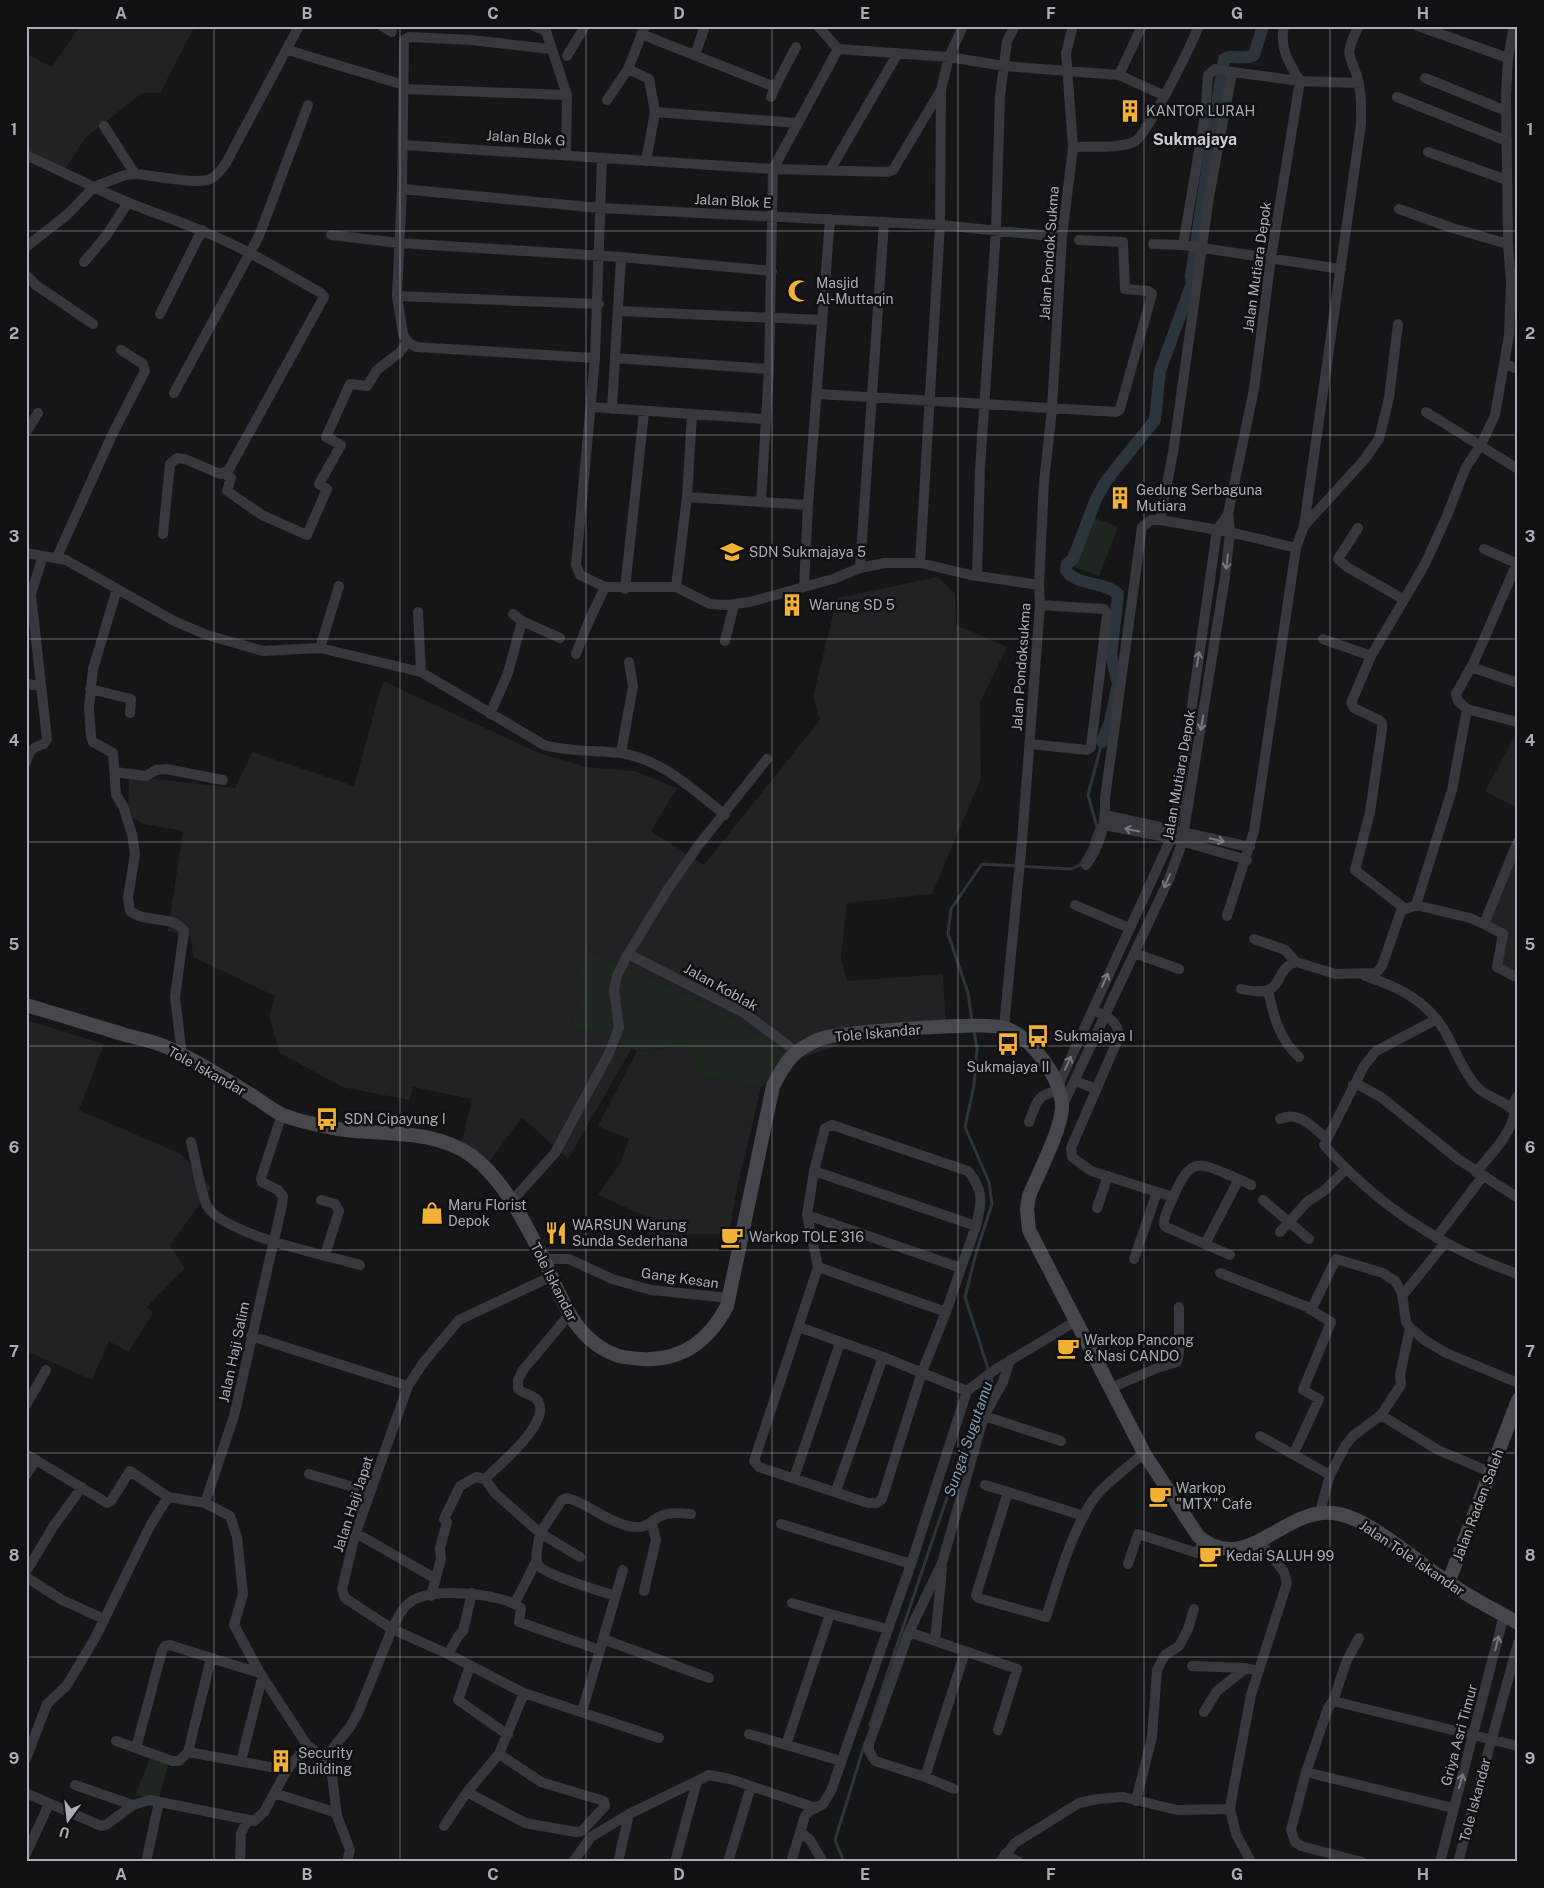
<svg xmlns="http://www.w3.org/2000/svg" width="1544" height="1888" viewBox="0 0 1544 1888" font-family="'Public Sans',sans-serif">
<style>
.built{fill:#222225}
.green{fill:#1e261f}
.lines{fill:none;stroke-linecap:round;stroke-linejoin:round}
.stream{stroke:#2c353c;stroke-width:3}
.canal{stroke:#2c353c;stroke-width:12}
.street{stroke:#37383d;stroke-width:10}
.secondary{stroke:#45474d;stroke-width:14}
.oneway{stroke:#757881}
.grid{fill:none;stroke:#a8adb8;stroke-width:1;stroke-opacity:0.55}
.labels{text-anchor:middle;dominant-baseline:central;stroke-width:5;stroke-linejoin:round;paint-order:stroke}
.poi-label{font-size:14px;fill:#a8adb8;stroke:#111113;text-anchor:start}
.street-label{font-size:14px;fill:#a8adb8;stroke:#111113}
.water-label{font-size:15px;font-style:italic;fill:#7f9bb3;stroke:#111113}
.quarter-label{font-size:16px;font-weight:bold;fill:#c9ccd4;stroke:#111113}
.neatline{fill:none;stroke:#a8adb8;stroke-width:2}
.grid-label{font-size:16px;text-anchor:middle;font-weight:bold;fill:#a8adb8}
</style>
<rect width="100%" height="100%" fill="#161618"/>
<path class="built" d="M80 26H195L160 93H142L85 138 61 176 26 160V53L52 67Z
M938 577 955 594 956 625 1007 647 980 702 981 778 932 894 847 903 841 958 847 981 943 974 946 1027 839 1045 797 1059 722 1011 589 951 571 986 583 994 570 1027 609 1035 632 1048 568 1159 522 1117 487 1165 459 1153 472 1099 413 1087 409 1100 342 1087 280 1053 269 1017 275 996 193 957 191 937 168 931 183 831 143 824 128 814 129 776 235 788 252 752 354 786 383 681 541 754 587 767 635 771 677 788 651 831 704 865 820 720 813 697 837 598Z
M1518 730V809L1485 791Z
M1518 847V975L1502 968 1506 934 1487 921Z
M26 1020 104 1044 79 1110 181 1154 211 1188 170 1246 185 1268 147 1307 153 1313 128 1352 109 1341 92 1380 26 1351Z
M693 1045 695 1074 761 1087 737 1188 729 1234H649L650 1218 598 1195 621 1162 629 1139 598 1126 637 1051Z"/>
<path class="green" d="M1093 517 1118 527 1099 576 1074 567Z
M589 951 722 1011 797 1059 761 1087 694 1074 692 1045 637 1051 608 1035 570 1027 583 994 571 986Z
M150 1758 168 1765 159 1798 135 1796Z"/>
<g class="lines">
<path class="stream" d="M972 1021 968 993 948 934 951 909 982 864 1071 869 1080 865 1089 850 1097 827 1088 795 1102 742
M870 1725 955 1474 992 1381 965 1297 976 1253 992 1204 989 1182 965 1127 974 1085 977 1049 974 1030
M844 1862 835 1840 865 1743"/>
<path class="canal" d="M1102 742 1110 722 1118 684 1111 655 1118 594C1104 581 1076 586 1066 570L1067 564 1073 559 1096 499 1106 481 1155 420 1160 371 1192 283 1191 276 1224 59C1233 53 1244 61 1254 55L1263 26"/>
<path class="street" d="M382 26 392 32
M534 26 546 31 567 95 566 154
M818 26 838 49 949 57 1004 66 1119 75 1165 96
M1418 26 1508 58
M641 34 775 87 796 47
M551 49 471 40 409 37 404 40 402 189 397 296 403 334 408 342 416 347 595 358
M288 50 404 85
M695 55 705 26
M567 56 585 26
M628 69 649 79 655 112
M1119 75 1142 26
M1425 78 1506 111
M404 89 567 95
M771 97 775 87
M1397 97 1507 141
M607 100 628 69 645 26
M104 126 135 174
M404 145 773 169 838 49
M1073 147C1092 146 1116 149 1134 142 1147 136 1191 45 1199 26
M1428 152 1507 180
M26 155 94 187 125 175 135 174C153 175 195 185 210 179 217 176 222 169 226 163L299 26
M602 158 595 358 576 565 580 575 605 587H676L710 604 726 605 750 602 833 579 860 568 885 563H920L971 575 1039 585
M646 161 655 112 797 123
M830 170 898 53
M402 189 600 208 940 225 1062 237
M1399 209 1452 228 1508 244
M331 235 399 243 621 257 772 271
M1153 244 1183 245 1205 116 1208 75 1215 69 1232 72
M1183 245 1341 269
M26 247 68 214 94 187C128 205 164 215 200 230 242 247 281 270 321 293L324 297 228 471 220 474 185 459 177 458 170 464 163 534
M84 262 106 236 127 204
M26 275 36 285 93 324
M397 296 599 304
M618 311 822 320
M160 314 202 230
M615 358 769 369
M1505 364 1518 369
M174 393 259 236 308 105
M818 394 1117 412 1120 409 1152 294 1148 291 1125 289 1123 242 1079 240
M592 407 765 419
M612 409 621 257
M1426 412 1518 469
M26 432 38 413
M225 474 231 478 227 491 262 515 307 535 327 489 319 484 341 445 326 437 350 384 367 386 377 370 399 353 408 342
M687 497 761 502
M808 505 761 502 769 369 773 169 887 172 893 170 941 90 949 57 963 26
M1160 520 1173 453 1209 197 1232 72 1300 81 1359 83
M1304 526 1361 124C1361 111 1362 98 1359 85 1354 55 1340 61 1359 26
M1358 528 1338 559 1347 567 1403 599
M1484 549 1518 564
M26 553 66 560 174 621 207 635 263 651 320 648 421 672 544 745C569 752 594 750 620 753 660 758 695 791 725 815
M57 557 113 433 145 371 143 364 121 350
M920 563 940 225 941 90
M860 568 884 222
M977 576 980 469 996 229 1000 96 1007 41 1015 26
M676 587 687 497 692 414
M804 587 808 505 830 219
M117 589 93 669 89 707 91 737 93 742 113 753 116 795 123 806 132 834 135 854 128 898 130 911C146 924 172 914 184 931L175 997 182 1055
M625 589 644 412
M418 612 421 672
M522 621 560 638
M1323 639 1371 656
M725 641 734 605
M320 648 339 586
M576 654 588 623 605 587
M1471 667 1518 683
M26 684 41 686
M90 689 131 699 130 713
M1467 709 1517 722
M490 714 508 673 522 621 513 614
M1030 744 1087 750 1091 747 1107 614 1104 609 1040 605
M621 753 633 686 629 662
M26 762C29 751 33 747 44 744L47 739 31 594 43 556
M115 772 146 776 156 770 166 769 223 780
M1105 815 1250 847
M1104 825 1171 838 1247 860
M1086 865C1101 845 1106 822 1105 798L1142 527 1151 520H1160L1230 532 1296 548
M1075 905 1129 928
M1416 905 1452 790 1467 709 1458 701 1456 694 1474 662 1514 570
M1404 908 1355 870 1370 812 1382 730V723L1379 720 1354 708 1351 703 1371 656 1425 564 1446 518 1466 467 1481 445 1495 415 1509 335 1511 283 1508 244 1506 95 1508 58 1514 26
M1227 916 1254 831 1296 548 1304 526 1364 460 1379 439 1389 398 1398 324
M1484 924 1503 934 1497 967 1518 978
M1254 939 1285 950 1296 962
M1134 953 1179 969
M628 954 744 1013 797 1052
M1365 976C1400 987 1429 1002 1447 1035 1456 1052 1463 1071 1476 1086 1486 1097 1504 1100 1514 1111 1515 1130 1488 1158 1476 1172
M1241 989C1289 1000 1271 969 1296 962L1336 974 1376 973 1382 966 1401 911 1416 905 1470 918 1484 924 1518 841
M1268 991C1274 1017 1279 1039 1299 1057
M1099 1013C1112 1018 1120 1025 1118 1039L1071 1148 1072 1157 1091 1171 1173 1197
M1437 1019 1376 1051 1364 1066 1324 1145C1376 1204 1443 1249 1518 1274
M1004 1027 1022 841 1040 605 1039 585 1044 482 1052 409 1062 237 1073 147 1066 53 1073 26
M1075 1081 1097 1089
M1353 1085 1357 1084 1381 1097 1458 1159 1518 1198
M1058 1086 1171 838 1177 811 1217 530 1228 514
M1062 1107 1169 879 1182 843 1225 577 1230 532 1228 514 1254 389 1271 258 1300 81C1289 63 1279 48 1284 26
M1511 1108 1518 1095
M1280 1119C1299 1110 1311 1126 1326 1138
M1029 1122C1037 1103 1036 1094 1059 1091
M191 1142C195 1156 201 1195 207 1206 224 1235 326 1255 360 1265
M814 1171 976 1226 961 1268
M1239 1179 1251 1185
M321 1200 335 1204 339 1211 325 1255
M1263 1200 1309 1239
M511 1202 555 1153 609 1053 619 1028 614 989 617 976 628 954 668 889 698 846 767 759
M1097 1208 1108 1176
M807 1215 961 1268 946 1312
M1280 1232 1307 1202 1325 1190 1346 1169
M1436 1238 1483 1176
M1205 1244 1239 1179C1202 1165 1193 1152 1174 1195 1171 1203 1163 1216 1164 1225L1166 1227 1230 1255
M543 1259H569L612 1279 651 1290 729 1298
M1134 1259 1157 1192
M818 1267 946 1312 922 1372 882 1499 877 1503H868L759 1467 754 1461 818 1267 807 1215 814 1171 825 1128 832 1125 968 1171C984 1190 982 1203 976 1226
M1220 1273 1310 1308 1313 1306 1336 1259 1383 1273 1395 1281 1402 1293 1406 1322 1410 1328 1426 1341 1446 1353 1518 1383
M1402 1296 1445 1243
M799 1327 883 1357 967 1391
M251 1336 408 1386
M1111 1388 1157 1368 1177 1362 1179 1353V1307
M26 1405 46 1370
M1381 1415 1438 1450 1490 1472
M984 1416 1003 1382 1010 1360
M1260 1436 1330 1475
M1294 1453 1319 1399 1303 1390 1331 1322 1308 1308
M26 1454 107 1503 111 1501 130 1471 168 1497 205 1503 230 1516 237 1537 243 1594 234 1625 260 1673 307 1745 325 1758
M309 1474 370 1492
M26 1475 36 1460
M794 1478 840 1343
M485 1479C498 1466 552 1422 538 1401 534 1395 524 1394 518 1389V1380L523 1370 569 1315
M985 1485 1008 1492
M836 1491 883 1357
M205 1503 234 1416 282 1205 283 1196 278 1190 262 1182 261 1178 282 1114
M1320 1512 1330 1475 1345 1446 1353 1436 1381 1415 1401 1385 1400 1375 1410 1328
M1084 1516 1008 1492 976 1595 978 1598 1046 1617C1058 1580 1069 1540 1089 1506 1102 1485 1126 1469 1144 1453
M781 1524 911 1564
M355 1535 363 1537 436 1579
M580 1557 540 1533 562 1500 567 1498C588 1503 605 1521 628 1526 649 1530 648 1521 663 1515 671 1512 682 1513 691 1514
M1128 1564 1138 1534 1197 1553 1204 1541
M26 1572 53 1527 82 1487
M26 1577 62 1600 104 1619
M644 1591 656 1540 652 1524
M431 1596 441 1559 440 1548 447 1522 444 1519 460 1486 476 1477 485 1479 495 1493 540 1533C539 1542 534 1557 538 1565 545 1575 601 1591 615 1596
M514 1602C518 1600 532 1568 537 1560
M792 1603 830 1614
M909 1632 1017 1669 998 1730
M603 1639 709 1678
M935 1641 942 1569
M170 1645 211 1658 188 1752 179 1761H172L136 1748 162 1651 165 1646Z
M600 1650 519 1622 521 1608C503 1593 427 1586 409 1603 401 1609 397 1620 392 1629L448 1654 524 1693 659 1738
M965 1652 925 1777 875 1761 869 1751V1744L909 1632 942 1563 984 1416 1061 1441
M448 1654 459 1635 463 1631 472 1593
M211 1658 260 1673
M470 1666 458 1700 508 1735
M1192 1666 1246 1668 1258 1671
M1333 1701 1347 1660 1359 1638
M582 1712 623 1570
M1204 1712 1217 1691 1246 1668
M749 1734 841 1761
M116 1741 136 1748
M786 1745 830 1614 888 1629
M188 1752 287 1770
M325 1758 350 1727 358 1713 392 1629 345 1598 342 1589 355 1535 408 1386 423 1363 459 1320 550 1277
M325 1758 332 1775 337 1816 350 1850 347 1862
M26 1759 47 1704 67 1685 95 1638 150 1526 168 1497
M241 1761 261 1682
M1306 1772 1291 1830 1295 1842 1301 1846 1362 1862
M925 1777 954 1789
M75 1785 133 1805 150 1800 254 1821 264 1812 287 1770 307 1745
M467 1792 525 1823 576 1832 582 1831 605 1806 604 1801 541 1782 499 1754
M26 1793 101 1826 106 1825 133 1805
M274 1793 337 1813
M1136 1801 1152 1737 1157 1670 1165 1655 1179 1646 1188 1629 1194 1609
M1453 1808 1306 1772 1328 1708 1333 1701 1518 1746
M444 1826 467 1792 499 1754 524 1693
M801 1832 810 1840 823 1862
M26 1854 49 1804
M1005 1854 1019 1862
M146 1862 159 1802
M240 1862 241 1833 248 1820
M573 1862 591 1837 629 1814
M618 1862 629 1814 697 1781
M675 1862 697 1781 709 1775 730 1779 816 1808
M728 1862 751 1786
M791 1862 805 1816 809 1811 823 1804 831 1791 911 1564 967 1391 996 1369 1076 1321
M1000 1862 1015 1843 1079 1803 1097 1799 1123 1797 1177 1810 1230 1809
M1251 1862 1236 1834 1230 1809 1233 1791 1251 1695 1287 1583 1284 1572 1260 1541
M1440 1862 1504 1615
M1458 1862 1518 1643"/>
<path class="secondary" d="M26 1005C59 1015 93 1025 126 1035 141 1039 157 1042 171 1049 199 1062 224 1078 250 1094 261 1101 272 1110 283 1115 300 1122 320 1125 338 1129 381 1136 434 1128 472 1156 504 1180 525 1223 543 1258 561 1296 573 1339 616 1355 624 1358 633 1358 642 1359 682 1361 709 1341 727 1306L773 1086C779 1075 786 1060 797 1052 803 1047 816 1040 823 1038 845 1032 987 1021 1005 1028 1032 1037 1062 1079 1062 1108 1061 1130 1038 1174 1029 1196L1027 1209 1029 1230 1144 1453 1198 1536C1247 1577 1282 1508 1333 1513 1368 1516 1418 1563 1449 1583 1471 1598 1495 1610 1518 1623
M1448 1583 1518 1400"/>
</g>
<defs><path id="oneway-shaft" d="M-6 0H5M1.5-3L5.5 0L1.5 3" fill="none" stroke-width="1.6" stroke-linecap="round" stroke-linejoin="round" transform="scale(1.25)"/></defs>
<g class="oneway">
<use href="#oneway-shaft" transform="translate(1227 562) rotate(97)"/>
<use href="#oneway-shaft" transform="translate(1198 659) rotate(-81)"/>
<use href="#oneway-shaft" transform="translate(1202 723) rotate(99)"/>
<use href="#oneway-shaft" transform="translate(1132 830) rotate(-168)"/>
<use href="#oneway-shaft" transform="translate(1217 840) rotate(13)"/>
<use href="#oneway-shaft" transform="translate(1167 881) rotate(114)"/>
<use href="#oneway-shaft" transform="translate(1105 980) rotate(-66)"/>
<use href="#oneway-shaft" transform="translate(1068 1063) rotate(-66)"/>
<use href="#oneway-shaft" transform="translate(1497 1643) rotate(-76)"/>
<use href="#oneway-shaft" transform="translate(1461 1781) rotate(-74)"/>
</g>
<path class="grid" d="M214 26V1862M400 26V1862M586 26V1862M772 26V1862M958 26V1862M1144 26V1862M1330 26V1862M26 231H1518M26 435H1518M26 639H1518M26 842H1518M26 1046H1518M26 1250H1518M26 1453H1518M26 1657H1518"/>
<defs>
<symbol id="building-bare" viewBox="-9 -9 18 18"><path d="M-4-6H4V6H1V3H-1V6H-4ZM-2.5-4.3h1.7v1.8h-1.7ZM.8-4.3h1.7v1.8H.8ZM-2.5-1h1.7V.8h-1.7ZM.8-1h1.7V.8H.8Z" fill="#f2b134" stroke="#111113" stroke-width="2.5" paint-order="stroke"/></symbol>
<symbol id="mosque-bare" viewBox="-9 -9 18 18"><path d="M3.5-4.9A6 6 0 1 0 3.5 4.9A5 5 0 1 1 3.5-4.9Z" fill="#f2b134" stroke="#111113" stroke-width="2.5" paint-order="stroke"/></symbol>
<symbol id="school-bare" viewBox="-9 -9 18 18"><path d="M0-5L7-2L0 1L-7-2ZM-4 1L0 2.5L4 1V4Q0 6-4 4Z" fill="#f2b134" stroke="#111113" stroke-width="2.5" paint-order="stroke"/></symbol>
<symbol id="bus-bare" viewBox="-9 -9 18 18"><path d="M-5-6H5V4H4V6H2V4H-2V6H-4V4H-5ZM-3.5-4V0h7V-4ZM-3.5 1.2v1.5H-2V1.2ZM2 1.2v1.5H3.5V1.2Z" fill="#f2b134" stroke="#111113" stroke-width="2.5" paint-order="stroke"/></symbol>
<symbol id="shop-bare" viewBox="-9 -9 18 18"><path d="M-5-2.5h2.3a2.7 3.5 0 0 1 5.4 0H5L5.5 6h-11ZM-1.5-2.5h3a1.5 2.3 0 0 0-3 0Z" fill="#f2b134" stroke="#111113" stroke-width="2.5" paint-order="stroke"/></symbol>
<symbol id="restaurant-bare" viewBox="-9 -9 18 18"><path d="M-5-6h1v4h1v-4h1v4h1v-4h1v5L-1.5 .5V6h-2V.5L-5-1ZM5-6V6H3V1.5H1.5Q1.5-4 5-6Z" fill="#f2b134" stroke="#111113" stroke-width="2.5" paint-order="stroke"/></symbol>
<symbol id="cafe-bare" viewBox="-9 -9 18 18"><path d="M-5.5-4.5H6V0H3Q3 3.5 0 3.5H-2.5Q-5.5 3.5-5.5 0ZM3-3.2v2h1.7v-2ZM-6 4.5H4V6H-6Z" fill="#f2b134" stroke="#111113" stroke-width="2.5" paint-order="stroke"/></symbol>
</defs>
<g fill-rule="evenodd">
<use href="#building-bare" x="1114" y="95" width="32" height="32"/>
<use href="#mosque-bare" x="783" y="275" width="32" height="32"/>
<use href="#building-bare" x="1104" y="482" width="32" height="32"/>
<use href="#school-bare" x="716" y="536" width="32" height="32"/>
<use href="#building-bare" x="776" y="589" width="32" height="32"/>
<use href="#bus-bare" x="1022" y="1020" width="32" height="32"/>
<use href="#bus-bare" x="992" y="1028" width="32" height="32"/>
<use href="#bus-bare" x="311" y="1103" width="32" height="32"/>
<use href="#shop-bare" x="416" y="1197" width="32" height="32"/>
<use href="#restaurant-bare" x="540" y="1217" width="32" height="32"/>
<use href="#cafe-bare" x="716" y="1221" width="32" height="32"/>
<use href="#cafe-bare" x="1052" y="1332" width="32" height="32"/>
<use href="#cafe-bare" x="1144" y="1480" width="32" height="32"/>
<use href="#cafe-bare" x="1194" y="1540" width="32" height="32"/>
<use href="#building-bare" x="265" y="1745" width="32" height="32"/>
</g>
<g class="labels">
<g class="poi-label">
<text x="1146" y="111">KANTOR LURAH</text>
<text x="816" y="283">Masjid<tspan x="816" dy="16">Al-Muttaqin</tspan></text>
<text x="1136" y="490">Gedung Serbaguna<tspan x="1136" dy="16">Mutiara</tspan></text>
<text x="749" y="552">SDN Sukmajaya 5</text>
<text x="809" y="605">Warung SD 5</text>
<text x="1054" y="1036">Sukmajaya I</text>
<text x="1008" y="1067" text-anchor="middle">Sukmajaya II</text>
<text x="344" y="1119">SDN Cipayung I</text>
<text x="448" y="1205">Maru Florist<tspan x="448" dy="16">Depok</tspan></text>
<text x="572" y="1225">WARSUN Warung<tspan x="572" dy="16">Sunda Sederhana</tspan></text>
<text x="749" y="1237">Warkop TOLE 316</text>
<text x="1084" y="1340">Warkop Pancong<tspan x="1084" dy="16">&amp; Nasi CANDO</tspan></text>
<text x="1176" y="1488">Warkop<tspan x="1176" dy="16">"MTX" Cafe</tspan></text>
<text x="1226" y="1556">Kedai SALUH 99</text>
<text x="298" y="1753">Security<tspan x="298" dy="16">Building</tspan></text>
</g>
<g class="street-label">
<text transform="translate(526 138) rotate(4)">Jalan Blok G</text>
<text transform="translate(733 201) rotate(3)">Jalan Blok E</text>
<text transform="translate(1049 253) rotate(-86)">Jalan Pondok Sukma</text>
<text transform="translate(1257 267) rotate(-82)">Jalan Mutiara Depok</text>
<text transform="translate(1021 667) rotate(-86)">Jalan Pondoksukma</text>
<text transform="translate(1179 775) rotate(-80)">Jalan Mutiara Depok</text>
<text transform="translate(721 987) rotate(29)">Jalan Koblak</text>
<text transform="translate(878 1033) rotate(-5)">Tole Iskandar</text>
<text transform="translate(207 1071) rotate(29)">Tole Iskandar</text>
<text transform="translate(680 1278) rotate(8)">Gang Kesan</text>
<text transform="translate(554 1282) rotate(63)">Tole Iskandar</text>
<text transform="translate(234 1352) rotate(-78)">Jalan Haji Salim</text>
<text transform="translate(353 1504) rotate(-72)">Jalan Haji Japat</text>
<text transform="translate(1478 1505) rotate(-69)">Jalan Raden Saleh</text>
<text transform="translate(1412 1558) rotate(34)">Jalan Tole Iskandar</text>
<text transform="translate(1459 1735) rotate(-75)">Griya Asri Timur</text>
<text transform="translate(1475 1800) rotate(-75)">Tole Iskandar</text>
</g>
<g class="water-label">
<text transform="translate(968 1439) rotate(-71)">Sungai Sugutamu</text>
</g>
<g class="quarter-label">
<text x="1195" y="139">Sukmajaya</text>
</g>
</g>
<rect width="1544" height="1888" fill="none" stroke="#111113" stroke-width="55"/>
<g transform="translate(68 1820) rotate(195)" stroke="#111113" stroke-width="4" paint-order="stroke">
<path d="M0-4L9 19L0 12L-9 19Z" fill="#a8adb8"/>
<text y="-8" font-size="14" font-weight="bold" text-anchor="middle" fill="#a8adb8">U</text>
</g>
<rect x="28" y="28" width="1488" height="1832" class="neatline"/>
<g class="grid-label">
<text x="121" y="19">A</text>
<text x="307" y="19">B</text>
<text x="493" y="19">C</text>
<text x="679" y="19">D</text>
<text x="865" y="19">E</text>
<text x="1051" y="19">F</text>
<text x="1237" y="19">G</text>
<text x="1423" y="19">H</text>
<text x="14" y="135">1</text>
<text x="1530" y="135">1</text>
<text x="14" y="339">2</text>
<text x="1530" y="339">2</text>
<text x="14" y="542">3</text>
<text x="1530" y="542">3</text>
<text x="14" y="746">4</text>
<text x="1530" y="746">4</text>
<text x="14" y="950">5</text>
<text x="1530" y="950">5</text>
<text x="14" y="1153">6</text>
<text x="1530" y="1153">6</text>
<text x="14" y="1357">7</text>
<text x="1530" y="1357">7</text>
<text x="14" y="1561">8</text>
<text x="1530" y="1561">8</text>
<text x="14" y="1764">9</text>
<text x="1530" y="1764">9</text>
<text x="121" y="1880">A</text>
<text x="307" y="1880">B</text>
<text x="493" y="1880">C</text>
<text x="679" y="1880">D</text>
<text x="865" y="1880">E</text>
<text x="1051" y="1880">F</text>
<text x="1237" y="1880">G</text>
<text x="1423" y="1880">H</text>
</g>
</svg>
